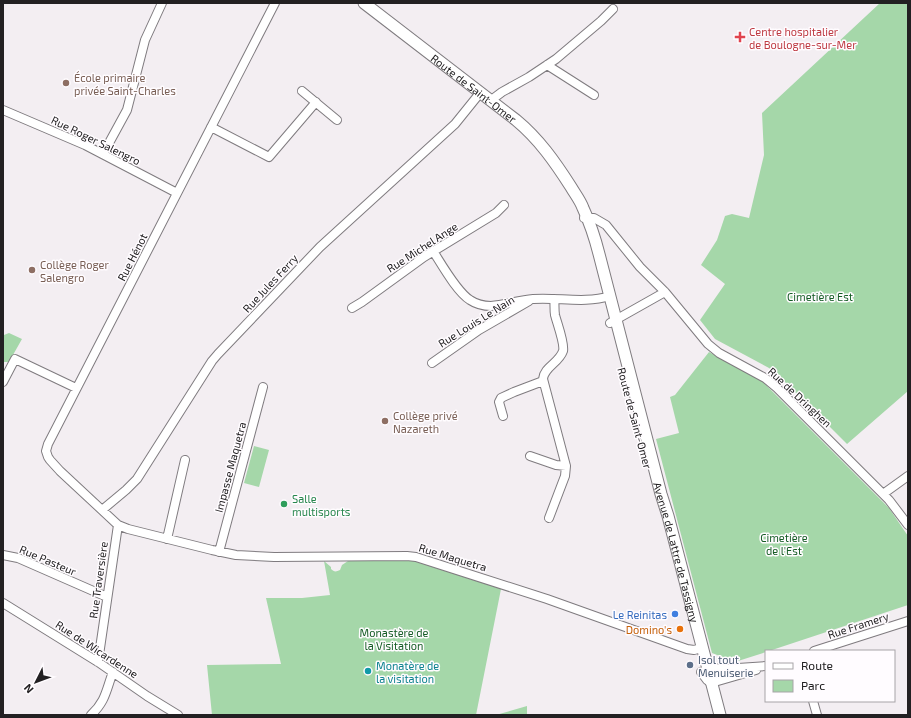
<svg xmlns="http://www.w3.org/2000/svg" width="911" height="718" viewBox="0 0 911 718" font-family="'Exo 2',sans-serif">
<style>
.green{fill:#a5d7a9}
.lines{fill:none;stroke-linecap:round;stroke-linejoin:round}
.street-casing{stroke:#7f7b7f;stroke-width:10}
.secondary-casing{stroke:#7f7b7f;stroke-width:13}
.street{stroke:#fff;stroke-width:8}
.secondary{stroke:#fff;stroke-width:11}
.health-dot{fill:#e0444e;stroke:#fffcff;stroke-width:1.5}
.education-dot{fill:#8d6e63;stroke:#fffcff;stroke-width:1.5}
.leisure-dot{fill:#2e9e5b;stroke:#fffcff;stroke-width:1.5}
.shop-dot{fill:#3f7fe0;stroke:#fffcff;stroke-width:1.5}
.food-dot{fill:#e8710a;stroke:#fffcff;stroke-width:1.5}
.service-dot{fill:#5c6f8a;stroke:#fffcff;stroke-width:1.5}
.culture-dot{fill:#0f9aa8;stroke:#fffcff;stroke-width:1.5}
.labels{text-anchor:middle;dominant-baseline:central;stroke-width:3;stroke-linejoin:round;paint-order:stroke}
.health-label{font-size:11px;fill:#be3a42;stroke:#fffcff;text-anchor:start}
.education-label{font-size:11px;fill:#785e54;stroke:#fffcff;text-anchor:start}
.street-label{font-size:11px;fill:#222022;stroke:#fffcff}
.park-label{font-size:11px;fill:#155c25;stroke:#fffcff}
.leisure-label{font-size:11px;fill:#27864d;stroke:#fffcff;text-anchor:start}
.shop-label{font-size:11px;fill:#366cbe;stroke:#fffcff;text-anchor:end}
.food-label{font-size:11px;fill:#c56008;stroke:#fffcff;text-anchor:end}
.service-label{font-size:11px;fill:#4e5e75;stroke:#fffcff;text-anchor:start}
.culture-label{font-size:11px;fill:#0d838f;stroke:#fffcff;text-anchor:start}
</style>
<rect width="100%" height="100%" fill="#f3eef2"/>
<path class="green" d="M880 3H908V391L847 444 784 381 769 368 715 339 700 320 725 284 701 265 717 240 725 216 732 214 749 218 764 155 762 113Z
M9 333 22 339 9 362H3V337L4 335Z
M709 352 762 381 889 508 908 536V605L769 651H766V652L738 661 730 660 712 653 656 439 679 433 670 397 675 395Z
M254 446 269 450 259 487 244 483Z
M324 561 331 567V569C334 572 336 572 340 570L342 565 348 561H414L501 589 476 715H212L207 665 281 664 266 598H302L330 595Z
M527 706V715H496Z"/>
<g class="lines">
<defs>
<path id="street" d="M275 3 48 444 46 451 48 457 50 460 60 471 118 525 128 529 212 550 236 555 274 557 407 556 416 557 547 599 687 649 694 650 702 648
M547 65 594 95
M302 91 337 120
M490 101 502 92 529 77 556 59 601 21 613 9
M3 110 85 145 177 193
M211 127 269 157 316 102
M103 154 127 110 145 40 162 3
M584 218H594L606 225 640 267 665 292 708 344 719 353 765 378 777 388 889 500 908 525
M433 251C442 265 457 292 470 300 476 304 483 306 491 306 505 305 519 300 533 299 559 297 584 304 610 296
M352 308 362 302 424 257 496 213 504 205
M610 323 665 292
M432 363 479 330 529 301
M3 382 15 359 76 388
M503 416 499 402 501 398 514 392 543 381
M530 456 556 465 566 466
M883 494 908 476
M102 510 126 490 137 479 212 361 218 354 320 247 455 124 480 93
M549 518 565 476 566 466 543 379C544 367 559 363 563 351 565 344 557 323 555 315 554 309 555 304 554 299
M167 539 185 460
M219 552 263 387
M3 555 18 558 107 597
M3 603 98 662 147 696 178 715
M814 651 908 621
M98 662 118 525
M706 662 714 668 723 669 766 666
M701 672 707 680 711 683
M711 683 756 670
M813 701 817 715
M91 715C106 701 106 690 113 672"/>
<g id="secondary">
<path id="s1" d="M364 3 516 120C539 139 555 162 571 187 575 194 580 200 583 208 590 223 595 238 599 254L661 494 668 516 720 715"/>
</g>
</defs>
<use href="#street" class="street-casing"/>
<use href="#secondary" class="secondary-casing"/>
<use href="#street" class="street"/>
<use href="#secondary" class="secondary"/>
</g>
<path class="health-dot" d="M738 31h4v4h4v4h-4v4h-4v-4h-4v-4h4z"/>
<g class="education-dot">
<circle cx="66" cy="83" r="4"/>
<circle cx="32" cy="270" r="4"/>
<circle cx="385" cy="421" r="4"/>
</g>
<circle class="leisure-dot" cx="284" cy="504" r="4"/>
<circle class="shop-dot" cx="675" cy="614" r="4"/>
<circle class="food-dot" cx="680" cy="629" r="4"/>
<circle class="service-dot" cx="690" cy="665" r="4"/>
<circle class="culture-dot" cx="368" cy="671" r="4"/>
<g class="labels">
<g class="health-label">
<text x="749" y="31">Centre hospitalier<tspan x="749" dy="13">de Boulogne-sur-Mer</tspan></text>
</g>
<g class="education-label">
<text x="74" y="77">École primaire<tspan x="74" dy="13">privée Saint-Charles</tspan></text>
<text x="40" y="264">Collège Roger<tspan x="40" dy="13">Salengro</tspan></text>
<text x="393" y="415">Collège privé<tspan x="393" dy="13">Nazareth</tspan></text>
</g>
<g class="street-label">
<text stroke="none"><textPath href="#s1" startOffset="139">Route de Saint-Omer</textPath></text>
<text transform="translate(96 140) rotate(26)">Rue Roger Salengro</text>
<text transform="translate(422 247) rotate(-33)">Rue Michel Ange</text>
<text transform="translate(132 257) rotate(-63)">Rue Hénot</text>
<text transform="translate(270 283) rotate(-47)">Rue Jules Ferry</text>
<text transform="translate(476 321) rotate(-32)">Rue Louis Le Nain</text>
<text transform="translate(800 397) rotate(43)">Rue de Dringhen</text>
<text transform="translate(635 418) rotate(75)">Route de Saint-Omer</text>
<text transform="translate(230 467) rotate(-75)">Impasse Maquetra</text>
<text stroke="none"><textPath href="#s1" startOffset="660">Avenue de Lattre de Tassigny</textPath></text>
<text transform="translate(453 557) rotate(17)">Rue Maquetra</text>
<text transform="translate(48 560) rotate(23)">Rue Pasteur</text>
<text transform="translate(98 580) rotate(-82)">Rue Traversière</text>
<text transform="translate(858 625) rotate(-18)">Rue Framery</text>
<text transform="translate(97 649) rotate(33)">Rue de Wicardenne</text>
</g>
<g class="park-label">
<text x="820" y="296">Cimetière Est</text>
<text x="784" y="537">Cimetière<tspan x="784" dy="13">de l'Est</tspan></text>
<text x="394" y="632">Monastère de<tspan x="394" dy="13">la Visitation</tspan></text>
</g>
<g class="leisure-label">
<text x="292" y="498">Salle<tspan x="292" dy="13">multisports</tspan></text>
</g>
<g class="shop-label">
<text x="667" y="614">Le Reinitas</text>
</g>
<g class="food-label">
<text x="672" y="629">Domino's</text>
</g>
<g class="service-label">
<text x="698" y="659">Isol tout<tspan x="698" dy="13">Menuiserie</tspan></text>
</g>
<g class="culture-label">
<text x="376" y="665">Monatère de<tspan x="376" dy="13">la visitation</tspan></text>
</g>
</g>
<rect width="911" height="718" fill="none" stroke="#222022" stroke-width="8"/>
<rect x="765" y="650" width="130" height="52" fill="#fffcff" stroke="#a7a4a7"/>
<rect x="773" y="663" width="20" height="6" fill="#ffffff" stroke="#a7a4a7"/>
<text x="801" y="670" font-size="12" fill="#222022">Route</text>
<rect x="773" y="680" width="20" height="12" fill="#a5d7a9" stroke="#a7a4a7"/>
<text x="801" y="690" font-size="12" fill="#222022">Parc</text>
<g transform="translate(36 682) rotate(228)" stroke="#fffcff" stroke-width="3" paint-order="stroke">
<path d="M0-3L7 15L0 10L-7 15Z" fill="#222022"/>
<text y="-6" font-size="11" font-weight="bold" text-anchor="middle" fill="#222022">N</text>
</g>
</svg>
